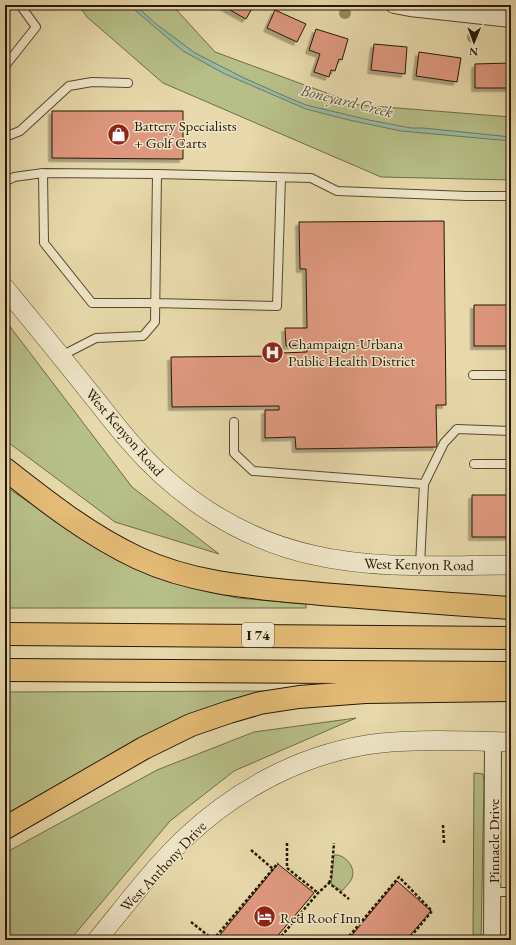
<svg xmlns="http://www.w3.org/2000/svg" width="516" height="945" viewBox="0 0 516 945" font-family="'EB Garamond',serif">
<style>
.green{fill:#b7bf88;stroke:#6f6b46}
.water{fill:#98bba4;stroke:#6b7964}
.building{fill:#de987f;stroke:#271705;filter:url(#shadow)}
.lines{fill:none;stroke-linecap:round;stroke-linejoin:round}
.service-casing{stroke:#57482e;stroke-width:10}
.minor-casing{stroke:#57482e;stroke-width:18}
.tertiary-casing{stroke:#57482e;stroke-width:20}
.motorway-casing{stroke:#271705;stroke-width:24}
.path{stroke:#271705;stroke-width:2.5;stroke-dasharray:3 2;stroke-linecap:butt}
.service{stroke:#efe6c8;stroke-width:8}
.minor{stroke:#efe6c8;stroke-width:16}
.tertiary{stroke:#efe6c8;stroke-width:19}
.motorway{stroke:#e4bc76;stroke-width:22}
.tree{fill:#958a65}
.labels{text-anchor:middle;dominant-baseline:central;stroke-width:3;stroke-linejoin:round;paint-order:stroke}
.shield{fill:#efe6c8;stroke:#635540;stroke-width:1}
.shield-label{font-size:14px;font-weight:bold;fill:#271705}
.poi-label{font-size:15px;fill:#271705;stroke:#efe6c8;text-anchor:start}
.street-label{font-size:15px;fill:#271705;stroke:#efe6c8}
.water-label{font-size:16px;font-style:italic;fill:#4f503d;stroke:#efe6c8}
</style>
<defs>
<filter id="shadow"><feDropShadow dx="-3.5" dy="3.5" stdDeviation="0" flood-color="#0004"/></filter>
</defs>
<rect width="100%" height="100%" fill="#e7d9ab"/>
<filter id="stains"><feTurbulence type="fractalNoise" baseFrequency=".005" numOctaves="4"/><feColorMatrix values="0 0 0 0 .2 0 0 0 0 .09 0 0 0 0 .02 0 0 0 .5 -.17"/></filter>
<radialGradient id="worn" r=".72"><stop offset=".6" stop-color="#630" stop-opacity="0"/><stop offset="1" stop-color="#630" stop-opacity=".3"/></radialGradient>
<path class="green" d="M78 5H172L215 52 359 105 511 117V180L381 177 163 83 87 17Z
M5 320 132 487 219 554 115 522 5 440Z
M5 486 77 535 185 585 237 598 306 604V608H5Z
M270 691 5 818V692Z
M356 718 234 771 170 821 70 940H5V853L157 770 254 732Z
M474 773 483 774 484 783 481 940H473Z
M334 855C345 854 356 867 352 878 350 883 345 887 342 891L331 884Z
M511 910V940H508V915Z"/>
<path class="water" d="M129 5H135L156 24 195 53 244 78 289 98 306 105 369 120 411 128H423L511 137V141L401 131 349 120 306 109 225 74 183 51Z"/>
<path class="building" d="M221 5H254L246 19Z
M275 10 306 24 297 42 267 28Z
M316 29 348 39 342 60 339 59 335 71 331 70 329 77 314 72 320 54 309 50Z
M374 44 407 47 405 74 371 70Z
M419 52 461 58 457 82 416 76Z
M511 63V88H475V64Z
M52 111H183V159L52 158Z
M444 221 446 405H436L437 447 296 449 295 437 265 438V410H279V406L172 407 171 357 281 356V353L307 352V345L286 346 285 328H307L306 269H300L299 222Z
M474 305H511V346H474Z
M472 495H511V537H472Z
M278 864 314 893 274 940H216Z
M397 881 431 911 406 940H348Z"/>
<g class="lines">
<defs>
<path id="service" d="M5 66 36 27 20 5
M5 137 20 131 69 86 92 82 128 83
M43 173 44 243 92 303H155L277 306 281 178
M157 174 311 178 337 191 467 196H511
M5 182 14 177 43 173 157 174 155 322 143 336 96 338 61 356
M473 375H511
M234 422V453L253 471 424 484 420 565
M474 464H511
M424 484 444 443 457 429 511 431
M492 892H511"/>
<path id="minor" d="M394 5 410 8 511 19
M492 940 493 742"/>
<path id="tertiary" d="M5 288C32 321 60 355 87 389 101 406 115 425 130 442 178 498 241 539 313 555 378 570 446 565 511 565
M97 940C125 906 153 868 186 837 239 787 308 751 381 743 424 739 468 741 511 742"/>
<path id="motorway" d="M5 469C47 502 89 535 138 558 196 585 259 588 321 594 384 599 448 604 511 608
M5 634 511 638
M5 670 511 673
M5 828 144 748 191 725 229 712 260 703 299 697 365 692 511 690"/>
</defs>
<use href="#service" class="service-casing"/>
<use href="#minor" class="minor-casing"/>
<use href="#tertiary" class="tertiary-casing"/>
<use href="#motorway" class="motorway-casing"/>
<path class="path" d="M443 825 444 843
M287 843V868L318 893
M251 850 273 869
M329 883 331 878 334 843
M191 922 210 937
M213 940 278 863
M278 940 318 893 329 883 349 899
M346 940 399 877 432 911 408 940"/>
<use href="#service" class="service"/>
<use href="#minor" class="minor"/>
<use href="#tertiary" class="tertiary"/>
<use href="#motorway" class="motorway"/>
</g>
<g class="tree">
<circle cx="345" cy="13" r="6"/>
<circle cx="473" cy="37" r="6"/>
</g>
<defs>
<symbol id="shop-disc" viewBox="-11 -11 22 22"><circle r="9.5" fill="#8f2418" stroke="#efe6c8"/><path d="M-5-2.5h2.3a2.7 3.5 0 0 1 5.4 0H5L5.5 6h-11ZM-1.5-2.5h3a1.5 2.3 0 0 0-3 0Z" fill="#fff"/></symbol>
<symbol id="hospital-disc" viewBox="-11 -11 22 22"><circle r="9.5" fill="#8f2418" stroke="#efe6c8"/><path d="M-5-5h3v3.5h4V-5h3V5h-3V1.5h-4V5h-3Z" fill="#fff"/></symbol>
<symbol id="hotel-disc" viewBox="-11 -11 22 22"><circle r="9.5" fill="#8f2418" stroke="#efe6c8"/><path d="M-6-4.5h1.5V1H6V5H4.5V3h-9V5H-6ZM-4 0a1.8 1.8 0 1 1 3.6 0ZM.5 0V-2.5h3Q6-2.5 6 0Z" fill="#fff"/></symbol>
</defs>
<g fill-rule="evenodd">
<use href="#shop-disc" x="106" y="122" width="25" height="25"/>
<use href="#hospital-disc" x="260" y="340" width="25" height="25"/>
<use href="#hotel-disc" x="252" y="904" width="25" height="25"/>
</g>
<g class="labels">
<rect class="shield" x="242" y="623" width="32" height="24" rx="3"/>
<g class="shield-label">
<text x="258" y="635">I 74</text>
</g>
<g class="poi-label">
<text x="134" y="125">Battery Specialists<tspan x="134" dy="17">+ Golf Carts</tspan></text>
<text x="288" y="343">Champaign-Urbana<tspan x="288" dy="17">Public Health District</tspan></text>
<text x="280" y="917">Red Roof Inn</text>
</g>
<g class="street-label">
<text transform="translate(125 432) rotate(49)">West Kenyon Road</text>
<text transform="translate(419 564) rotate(1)">West Kenyon Road</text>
<text transform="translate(493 841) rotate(-90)">Pinnacle Drive</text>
<text transform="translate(163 866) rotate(-47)">West Anthony Drive</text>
</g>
<g class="water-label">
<text transform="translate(347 101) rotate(14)">Boneyard Creek</text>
</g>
</g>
<rect width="516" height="945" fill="none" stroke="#e7d9ab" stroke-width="20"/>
<rect x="6" y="6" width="504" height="933" fill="none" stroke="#271705" stroke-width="2"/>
<rect x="10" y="10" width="496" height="925" fill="none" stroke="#271705"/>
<g transform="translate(474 42) rotate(181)" stroke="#efe6c8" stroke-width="3" paint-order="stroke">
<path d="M0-3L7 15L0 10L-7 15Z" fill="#271705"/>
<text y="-6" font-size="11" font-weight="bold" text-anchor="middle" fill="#271705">N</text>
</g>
<rect width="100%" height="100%" filter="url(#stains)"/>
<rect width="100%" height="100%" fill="url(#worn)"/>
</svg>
